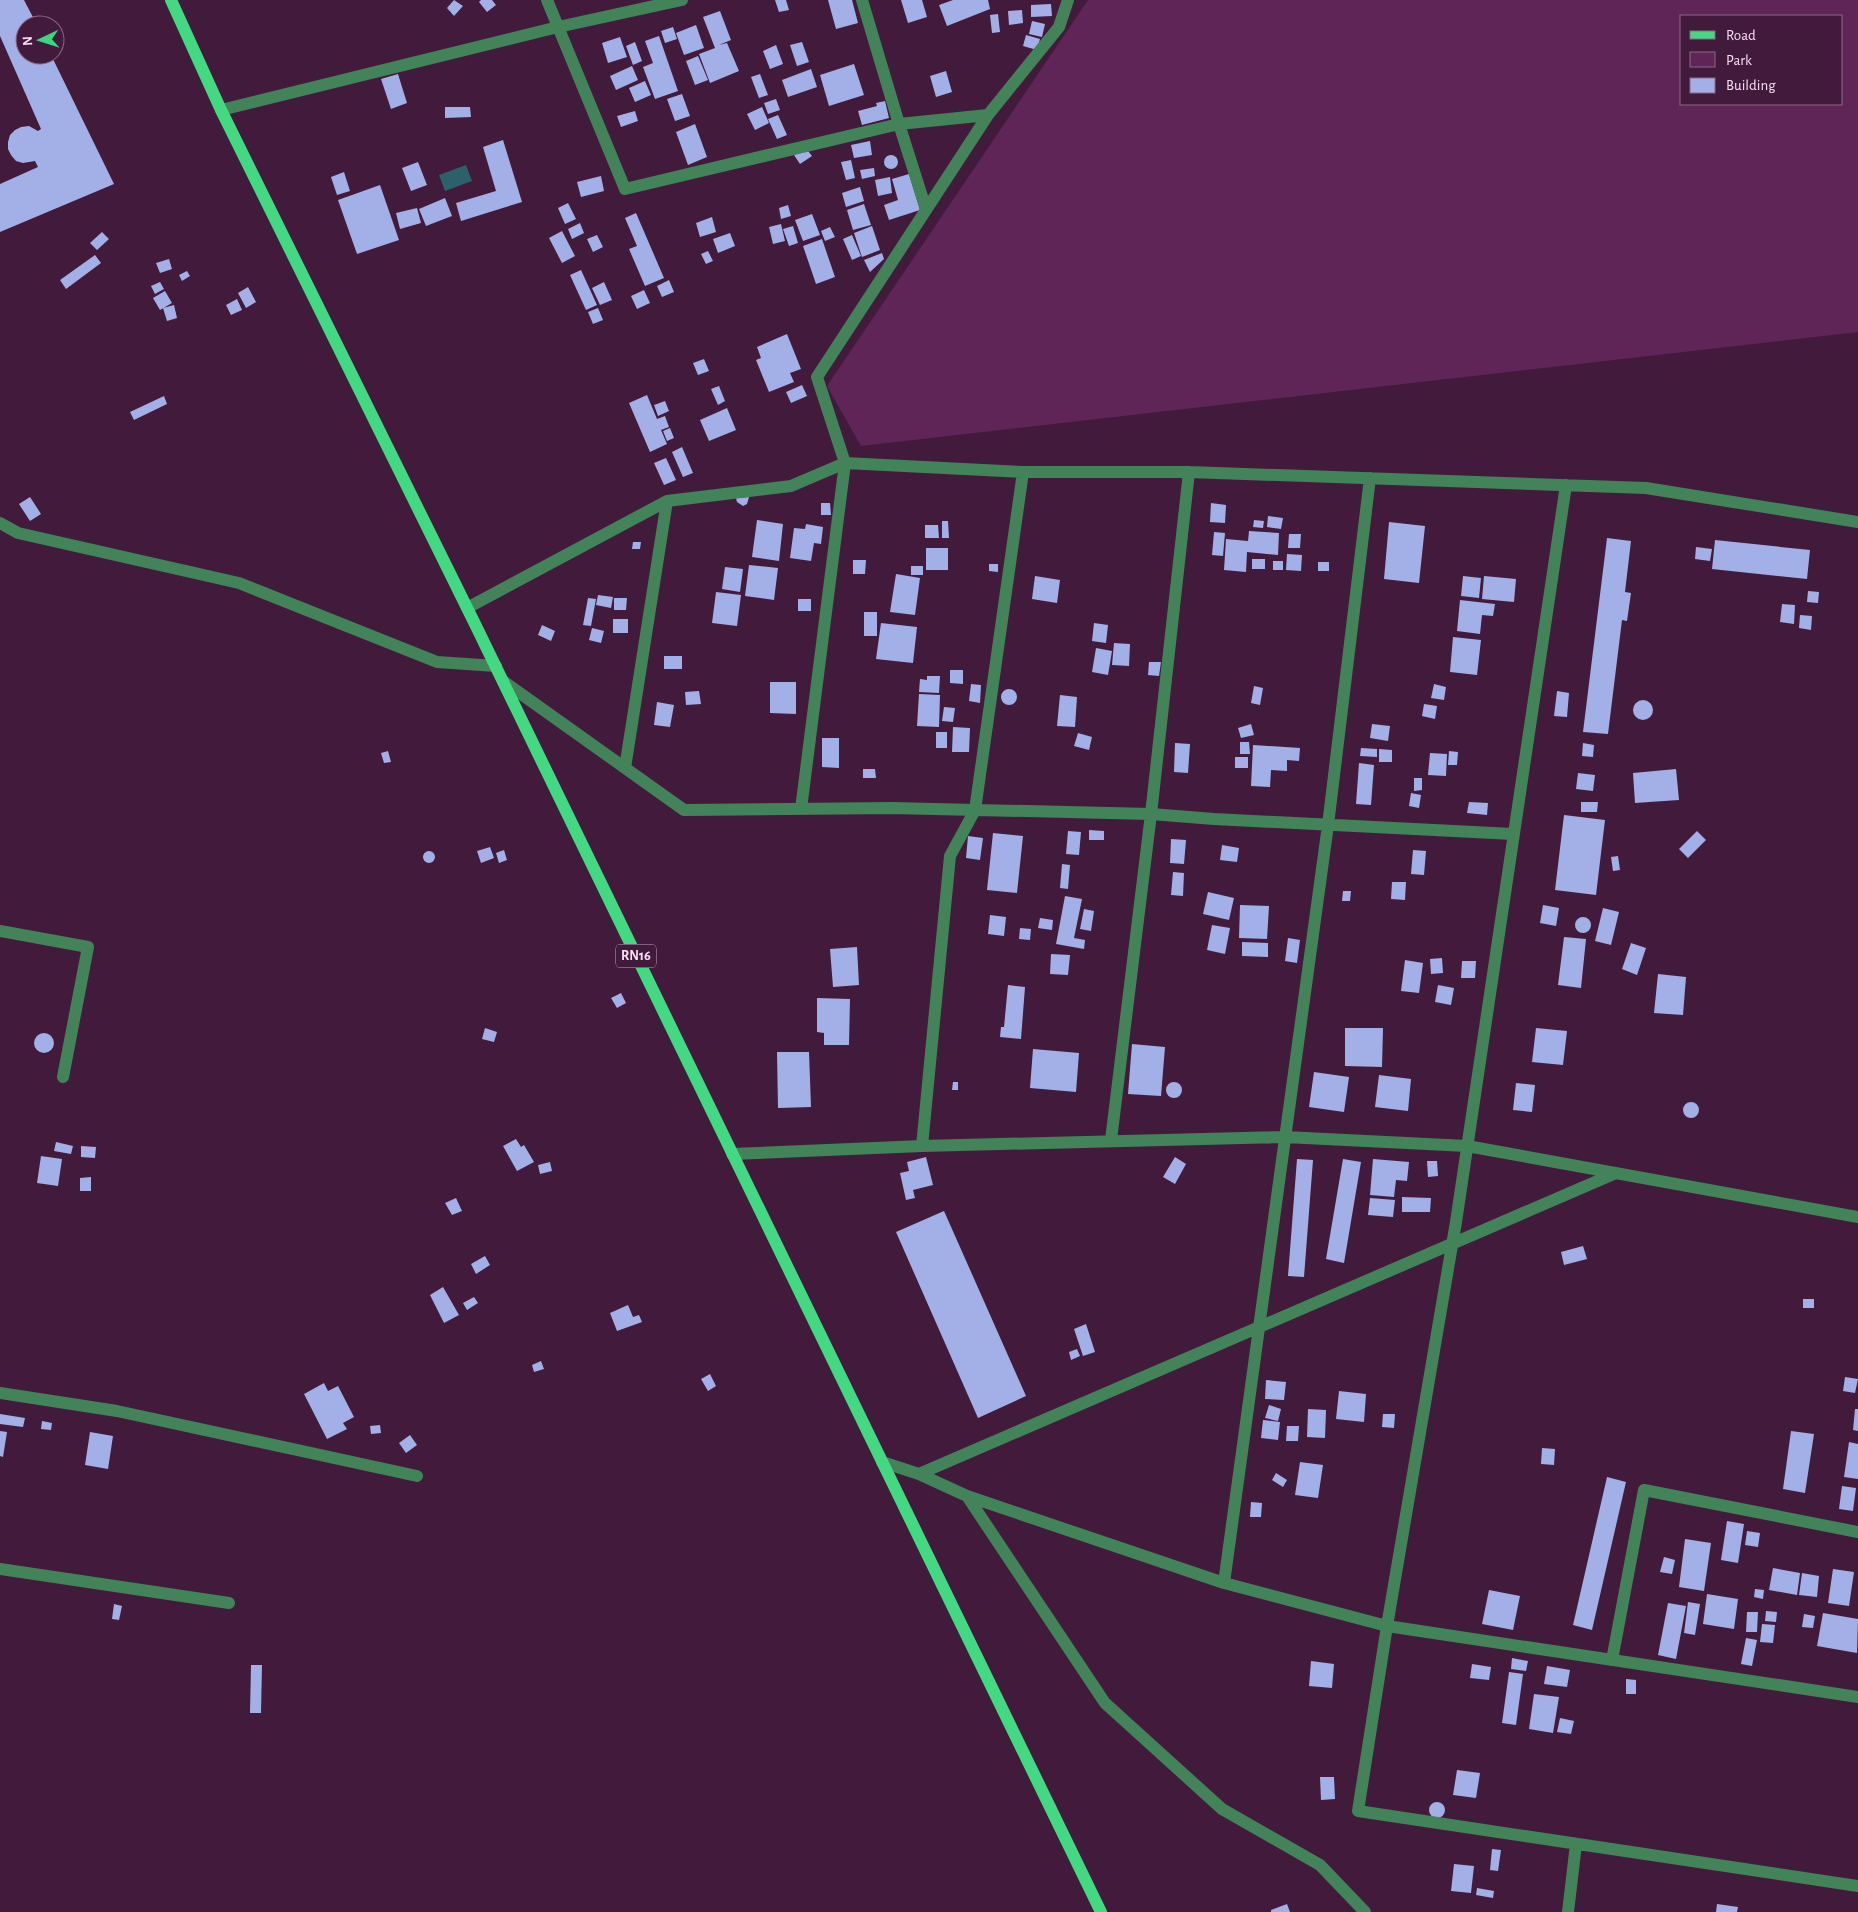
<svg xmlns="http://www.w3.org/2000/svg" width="1858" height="1912" viewBox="0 0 1858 1912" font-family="'Alegreya Sans',sans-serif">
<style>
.green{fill:#5f2557;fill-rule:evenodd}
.water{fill:#2c616c}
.building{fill:#a3b0e7}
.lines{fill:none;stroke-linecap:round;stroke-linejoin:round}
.minor{stroke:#428359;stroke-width:12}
.major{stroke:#42d982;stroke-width:12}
.labels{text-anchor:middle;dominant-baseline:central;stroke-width:5;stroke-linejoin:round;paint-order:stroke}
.shield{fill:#421a3c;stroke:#c2a4bc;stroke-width:1}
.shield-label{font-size:14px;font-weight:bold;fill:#f9dff3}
</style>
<rect width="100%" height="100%" fill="#421a3c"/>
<path class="green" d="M1088 0H1858V332L861 446 827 386ZM1682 16H1842V104H1682Z"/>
<path class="water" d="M466 165 472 181 445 191 439 175Z"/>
<path class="building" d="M0 0H24L37 25H25V55H51L114 184 0 232V184L38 167 35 161 23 163 16 161 11 155 8 149V142L10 135 15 130 21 127 29 126 38 131 41 129 0 36Z
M454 0 463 6 454 16 447 8Z
M481 0H492L496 5 487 12 479 2Z
M775 0H786L789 10 779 12Z
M828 0H852L858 23 836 29Z
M901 0H922L927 17 908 23Z
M953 0H988L990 9 947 26 939 5Z
M1051 4 1052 16 1031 17V5Z
M1022 10 1023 23 1009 25 1008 11Z
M720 11 731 40 719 45 727 43 739 71 710 83 699 54 715 48 703 17Z
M998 14 1000 32 992 33 990 15Z
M1032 21 1045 24 1042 37 1029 34Z
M696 25 704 48 684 55 676 33Z
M673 27 677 39 665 43 661 31Z
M1026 35 1040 39 1037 50 1023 46Z
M659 36 678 91 655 99 643 67 653 63 645 41Z
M620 37 627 57 608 63 602 43Z
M635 42 642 61 633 65 626 46Z
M802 42 809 62 797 66 790 45Z
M776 45 783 64 770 69 763 51Z
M698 56 708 80 695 85 686 61Z
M854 64 864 95 829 106 820 75Z
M632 66 638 80 616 90 610 76Z
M811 69 817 87 788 97 782 80Z
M946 71 952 92 936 97 930 76Z
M398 74 407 103 391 109 381 79Z
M760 74 768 95 759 98 751 77Z
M645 81 651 95 635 102 629 88Z
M682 94 690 116 675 121 667 99Z
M776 99 780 110 768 114 764 103Z
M885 101 889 118 862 125 858 111 877 106 876 103Z
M445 107H470L471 117 445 118Z
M762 107 769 123 755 130 747 114Z
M635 111 638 121 621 127 617 116Z
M778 115 787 135 777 139 768 119Z
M695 124 707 157 688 165 676 132Z
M503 140 522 202 461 221 456 203 496 191 483 147Z
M870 141 872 155 854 158 851 145Z
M805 147 812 156 800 164 794 155Z
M884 162a7 7 0 1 1 14 0a7 7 0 1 1-14 0Z
M851 160 855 178 846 180 841 162Z
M418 162 427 185 411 191 402 168Z
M874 168 875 176 862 179 860 170Z
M344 172 350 191 337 195 331 177Z
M909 174 920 210 889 220 884 205 898 200 892 179Z
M601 176 604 191 581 197 577 182Z
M890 177 892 193 878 196 875 180Z
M380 185 399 240 357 254 338 200Z
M860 187 864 201 846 207 842 193Z
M445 198 452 216 426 226 419 209Z
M568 203 576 219 565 224 558 208Z
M864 204 871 225 853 230 847 210Z
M788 205 791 216 781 219 779 208Z
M417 208 421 223 400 229 396 213Z
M636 213 664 278 645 286 629 249 637 246 625 218Z
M812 214 820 235 803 241 795 220Z
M712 217 716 232 700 237 696 223Z
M580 223 584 233 572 239 568 229Z
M781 224 785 241 773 244 769 227Z
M793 226 798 243 789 246 783 229Z
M872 226 880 250 862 257 854 233Z
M830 227 835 237 825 241 821 231Z
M562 231 575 256 562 263 549 238Z
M102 232 109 239 97 250 90 243Z
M730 233 735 246 718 253 713 239Z
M597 235 603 247 593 252 587 239Z
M852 235 861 256 852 260 843 239Z
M822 239 835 277 816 284 803 246Z
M708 251 713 261 706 264 701 254Z
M882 253 884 259 870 272 864 260Z
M95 255 101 263 66 289 60 280Z
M169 259 172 269 160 273 156 263Z
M581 270 597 305 586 310 570 275Z
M187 271 190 276 182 281 179 275Z
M669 280 674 292 662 297 657 286Z
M160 282 164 289 155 294 151 286Z
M604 282 612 300 600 305 592 288Z
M248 287 256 302 246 308 238 293Z
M644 290 650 303 637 309 631 296Z
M165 291 172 303 160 310 153 298Z
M237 299 242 310 231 315 226 305Z
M174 305 177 318 167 321 163 308Z
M598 308 603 320 593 324 588 312Z
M787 334 801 369 790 373 794 382 769 392 756 360 761 358 757 347Z
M704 359 709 371 698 375 693 363Z
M802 385 807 396 791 403 786 392Z
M719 386 725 401 718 405 711 389Z
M647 395 657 419 665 416 669 427 661 430 667 444 650 452 629 403Z
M164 396 167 404 134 420 130 412Z
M665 401 669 411 658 416 654 405Z
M727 408 736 430 709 441 700 420Z
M670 428 674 438 667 441 663 431Z
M682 447 693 473 683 477 672 452Z
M666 458 676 480 664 485 654 463Z
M30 497 41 514 30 521 19 504Z
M749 497 747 504 743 506 737 502 736 498Z
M821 503H830L831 515H821Z
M1211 503 1226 505 1225 523 1210 522Z
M1268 516 1283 518 1281 529 1267 527Z
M757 520 783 524 779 561 752 557Z
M1254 520 1264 521 1263 528 1253 527Z
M942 521H948L949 538H942Z
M1389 522 1425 526 1419 583 1384 579Z
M806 524 823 527 821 544 814 543 811 561 790 558 794 528 805 529Z
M925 525H938L939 538H925Z
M1249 531 1279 533 1278 555 1247 552 1246 572 1224 570 1226 539 1248 541Z
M1214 532 1225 533 1223 556 1212 555Z
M1289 534H1301L1300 548H1288Z
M1607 538 1631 541 1625 592 1631 593 1627 621 1622 620 1608 734 1583 732Z
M1715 540 1810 550 1807 579 1712 569Z
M633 542H641L640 549H632Z
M1696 547 1712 549 1710 561 1695 559Z
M926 548H948V570H926Z
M1287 554 1302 555 1301 571 1286 570Z
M1252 559H1265V569H1252Z
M853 560H866L865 574H853Z
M1273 561H1283V570H1273Z
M1318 562H1329V571H1318Z
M989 564H998V572L989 571Z
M749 565 778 568 774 600 745 596Z
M911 566H923V575H911Z
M725 567 743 569 740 592 722 589Z
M896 574 920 578 915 615 890 612Z
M1035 576 1060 580 1057 603 1032 599Z
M1463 576 1481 578 1479 598 1461 596Z
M1484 576 1516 579 1514 602 1482 599Z
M1808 591 1819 592 1818 603 1807 602Z
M716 592 741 595 737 626 712 623Z
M598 595 613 597 611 608 596 605Z
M588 598 596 599 591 626 583 625Z
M614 598H627L626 610H614Z
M798 599H811V611H798Z
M1460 600 1495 604 1493 616 1482 615 1480 634 1457 631Z
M1782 604 1795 605 1794 624 1780 622Z
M864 612H877V636H864Z
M1800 615 1812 616 1811 630 1799 628Z
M613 619H628V633H613Z
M881 623 917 627 913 663 876 659Z
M1094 623 1108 625 1106 643 1092 641Z
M542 625 555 631 551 641 538 635Z
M592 628 604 631 601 643 589 640Z
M1453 637 1481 640 1477 675 1450 672Z
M1114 643 1130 644 1129 666 1112 665Z
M1096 648 1112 651 1108 675 1092 672Z
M664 656H682V669H664Z
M1149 662H1161L1159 676 1148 675Z
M950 670H963V684L950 683Z
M927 676H940L939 693 919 692 920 679 927 680Z
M770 682H796V714L770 713Z
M971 684 981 685 980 703 969 701Z
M1434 684 1446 687 1444 700 1431 698Z
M1254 686 1263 688 1260 705 1251 703Z
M1001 697a8 8 0 1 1 16 0a8 8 0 1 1-16 0Z
M699 691 701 704 686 705 685 692Z
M1557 691 1569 693 1567 717 1554 716Z
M919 694 940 695 939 727 917 726Z
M1060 695 1077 697 1075 727 1057 726Z
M1633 710a10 10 0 1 1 20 0a10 10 0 1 1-20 0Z
M657 702 674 705 670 727 654 725Z
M1424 704 1437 706 1435 719 1422 716Z
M944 707 955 708 953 722 942 721Z
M1251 724 1254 735 1241 738 1238 728Z
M1372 724 1390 726 1388 741 1370 738Z
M953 727 970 728 969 752H952Z
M936 732H947V748H936Z
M1078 733 1092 737 1089 750 1074 746Z
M822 738H839V768L822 767Z
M1240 742H1249L1250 754H1240Z
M1175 743 1190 744 1188 773 1174 772Z
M1583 743 1594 745 1593 757 1582 756Z
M1253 745 1300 748 1299 761 1287 760V771L1271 770 1270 787 1251 786Z
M1361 748 1377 749V757L1360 756Z
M1379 749 1392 750V762H1379Z
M388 751 391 762 384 763 381 753Z
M1449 751 1458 752 1457 765H1448Z
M1430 753 1447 754 1446 776 1428 775Z
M1235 757H1248V768H1235Z
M1359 763 1374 765 1371 805 1356 804Z
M863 769H875L876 778H863Z
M1676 769 1679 800 1635 803 1633 773Z
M1578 773 1595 775 1593 791 1576 789Z
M1414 778H1422V790L1414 791Z
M1411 793 1421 795 1419 808 1409 806Z
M1469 802 1488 803 1487 815 1467 813Z
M1581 802H1598L1597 812H1581Z
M1564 815 1605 820 1596 895 1555 890Z
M1089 830 1104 831V840H1089Z
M1068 831 1081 832 1079 855 1066 854Z
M1697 831 1706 840 1688 858 1679 849Z
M993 833 1023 836 1017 893 987 890Z
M968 836 983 838 980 860 966 858Z
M1171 839 1186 840 1184 864 1170 863Z
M1222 845 1239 848 1237 862 1220 860Z
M490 847 494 858 481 863 477 851Z
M504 850 507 860 499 863 496 853Z
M1413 850 1426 851 1424 875 1411 874Z
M423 857a6 6 0 1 1 12 0a6 6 0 1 1-12 0Z
M1618 856 1620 870 1613 871 1611 857Z
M1062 864 1070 865 1068 889 1060 888Z
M1173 872 1184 873 1183 896 1171 895Z
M1392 882H1406L1405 900 1391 899Z
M1343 891H1351L1350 901H1342Z
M1208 892 1234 898 1229 920 1203 914Z
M1065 896 1082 899 1074 938 1085 940 1084 949 1056 944Z
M1240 905 1269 906 1267 939 1239 938Z
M1543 905 1559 908 1556 926 1540 923Z
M1603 908 1619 912 1611 945 1595 941Z
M1084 909 1094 911 1091 931 1080 929Z
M990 915 1006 917 1004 936 988 934Z
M1575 925a8 8 0 1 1 16 0a8 8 0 1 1-16 0Z
M1040 918 1053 920 1052 930 1038 928Z
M1212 925 1230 928 1225 954 1207 950Z
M1020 928 1031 929 1030 940 1019 939Z
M1564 937 1586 939 1581 988 1558 985Z
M1288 938 1300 940 1297 963 1285 961Z
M1242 942 1268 943V957L1242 956Z
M1631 943 1646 948 1637 975 1622 969Z
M857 947 859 985 833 987 830 949Z
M1051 954 1070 955 1068 975 1050 974Z
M1442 958 1443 973 1431 974 1430 959Z
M1405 960 1423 963 1419 993 1401 991Z
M1462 961H1476L1475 978H1461Z
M1658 974 1686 977 1683 1015 1654 1013Z
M1008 985 1025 987 1021 1039 1000 1037 1001 1027H1004Z
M1438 985 1454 988 1451 1005 1435 1002Z
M621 993 626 1003 617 1008 611 998Z
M817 998 850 999 849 1045H824V1033L817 1032Z
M485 1028 497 1032 494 1042 482 1039Z
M1345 1028H1383L1382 1067 1345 1066Z
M1536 1028 1567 1031 1563 1065 1532 1062Z
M34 1043a10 10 0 1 1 20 0a10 10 0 1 1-20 0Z
M1132 1044 1165 1047 1161 1096 1128 1094Z
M1033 1049 1079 1053 1076 1092 1030 1088Z
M777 1052H809L811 1107 778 1108Z
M1314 1072 1349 1077 1344 1112 1309 1107Z
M1379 1075 1411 1079 1408 1111 1375 1107Z
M1166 1090a8 8 0 1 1 16 0a8 8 0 1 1-16 0Z
M953 1082H958V1090H952Z
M1516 1083 1535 1085 1532 1112 1513 1110Z
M1683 1110a8 8 0 1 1 16 0a8 8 0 1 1-16 0Z
M516 1139 521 1147 524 1145 534 1162 517 1171 503 1146Z
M56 1142 73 1146 71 1154 54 1151Z
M81 1146 96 1147 95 1158 81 1157Z
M41 1156 62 1159 58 1186 37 1183Z
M926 1157 933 1185 913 1190 915 1198 906 1200 900 1173 909 1171 907 1162Z
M1175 1157 1186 1164 1175 1184 1163 1177Z
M1297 1159 1313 1160 1304 1277 1288 1276Z
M1343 1159 1361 1162 1344 1263 1326 1259Z
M1373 1159 1409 1162 1407 1181 1396 1180 1394 1197 1370 1195Z
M1427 1161H1437L1438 1176 1428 1177Z
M550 1162 552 1171 540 1174 538 1165Z
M91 1177V1191H80V1178Z
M1402 1197 1431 1198 1430 1212H1402Z
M456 1198 462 1211 452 1215 445 1203Z
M1370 1198 1395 1200 1393 1217 1368 1215Z
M944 1211 1026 1396 978 1418 896 1232Z
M1583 1246 1587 1259 1564 1265 1561 1252Z
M485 1256 490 1265 476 1274 471 1264Z
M443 1287 459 1315 444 1323 430 1295Z
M474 1297 478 1303 467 1310 463 1303Z
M1803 1299H1814V1308H1803Z
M628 1305 633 1317 639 1315 642 1322 617 1331 610 1313Z
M1086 1324 1095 1352 1083 1356 1074 1329Z
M1077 1349 1080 1356 1071 1360 1069 1352Z
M541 1361 544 1369 534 1372 532 1365Z
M710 1374 716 1386 708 1391 701 1379Z
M1845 1377 1858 1379 1855 1393 1843 1391Z
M1266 1380 1286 1382 1284 1400 1265 1399Z
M324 1383 328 1391 338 1386 354 1417 343 1423 347 1429 327 1439 304 1394Z
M1339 1391 1366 1394 1364 1422 1336 1419Z
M1269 1405 1281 1409 1278 1421 1265 1418Z
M1308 1409 1326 1410 1325 1438 1307 1437Z
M1855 1409H1858V1431L1853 1430Z
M0 1414 25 1418 23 1427 0 1424Z
M1383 1414H1395L1394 1428 1382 1427Z
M1263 1420 1280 1422 1278 1440 1261 1438Z
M42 1421 52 1423 51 1430 41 1429Z
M380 1425 381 1433 371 1434 370 1426Z
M1287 1426H1299L1298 1441H1286Z
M0 1431 7 1432 3 1457 0 1456Z
M1791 1431 1814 1434 1805 1493 1783 1489Z
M90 1432 113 1436 108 1469 85 1465Z
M410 1435 417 1445 406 1453 399 1443Z
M1849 1442 1858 1444V1479L1844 1477Z
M1542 1448 1555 1449 1554 1465 1541 1464Z
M1300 1462 1323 1465 1318 1498 1295 1495Z
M1276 1473 1287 1480 1283 1487 1272 1480Z
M1607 1477 1626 1482 1592 1630 1573 1625Z
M1842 1486 1856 1488 1853 1511 1839 1509Z
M1251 1502 1262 1503 1261 1517H1250Z
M1727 1521 1744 1524 1738 1563 1721 1560Z
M1747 1531 1760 1533 1758 1547 1745 1545Z
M1685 1539 1711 1543 1704 1591 1679 1587Z
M1664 1557 1675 1560 1672 1574 1660 1572Z
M1773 1568 1800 1573 1797 1595 1769 1590Z
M1833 1569 1854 1572 1849 1606 1828 1603Z
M1802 1573 1819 1576 1817 1597 1799 1595Z
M1755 1589 1764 1590 1763 1599 1754 1597Z
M1489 1590 1520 1596 1513 1630 1482 1624Z
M1707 1594 1738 1599 1734 1629 1703 1624Z
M1688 1602 1700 1604 1695 1635 1684 1633Z
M1668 1603 1686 1606 1676 1659 1658 1655Z
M114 1604 122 1606 119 1620 112 1619Z
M1766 1611 1777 1612 1776 1622 1765 1621Z
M1747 1612H1758L1757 1632H1746Z
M1823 1613 1858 1619 1857 1653 1817 1646Z
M1804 1614 1815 1616 1813 1628 1802 1627Z
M1762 1624 1775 1625 1773 1643 1760 1642Z
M1746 1638 1757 1640 1752 1666 1741 1664Z
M1512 1658 1528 1661 1526 1671 1511 1669Z
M1311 1661 1334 1664 1332 1688 1309 1686Z
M1472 1664 1491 1667 1489 1680 1470 1678Z
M251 1665H262L261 1713H250Z
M1547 1666 1570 1670 1567 1687 1544 1684Z
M1509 1672 1523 1674 1516 1725 1502 1723Z
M1626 1679 1636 1680V1694H1626Z
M1534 1694 1559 1697 1553 1733 1529 1729Z
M1560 1718 1574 1721 1571 1734 1557 1732Z
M1457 1770 1480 1773 1476 1798 1453 1795Z
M1320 1777H1334L1335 1799 1321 1800Z
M1429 1810a8 8 0 1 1 16 0a8 8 0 1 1-16 0Z
M1492 1849 1501 1850 1498 1871 1490 1870Z
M1454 1864 1474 1866 1471 1893 1451 1891Z
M1477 1888 1494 1891 1493 1898 1476 1895Z
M1287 1904 1290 1912H1271V1910Z
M1717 1904 1738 1907 1737 1912H1716Z"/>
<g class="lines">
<path class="minor" d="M547 0 625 189 899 124 988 115
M862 0 899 124 926 209
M221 110 558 27 682 0
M1566 485 1456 1222 1387 1626 1358 1811 1858 1886
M0 523 18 533 239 583 437 662 496 666
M467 608 667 501 791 486 845 463 817 377 988 115 1059 27 1068 0
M503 681 684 810 892 808 1151 814 1214 819 1513 834
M625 768 667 501
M801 809 845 463 1023 472H1189L1646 488 1858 522
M0 931 88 947 63 1077
M1111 1140 1151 814 1189 472
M922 1146 950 856 975 810 1023 472
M732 1154 922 1146 1285 1137 1467 1146 1858 1217
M0 1393 117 1411 417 1476
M882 1462 919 1474 967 1496 1224 1583 1387 1626 1858 1697
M919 1474 1616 1173
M967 1496 1105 1703 1222 1809 1320 1865 1365 1912
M0 1569 229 1603
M1224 1583 1328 825 1370 478
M1612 1660 1644 1490 1858 1532
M1568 1912 1576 1844"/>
<path class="major" d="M171 0 221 110 475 624 1101 1912"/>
</g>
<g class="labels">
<rect class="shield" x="616" y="944.5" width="40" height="23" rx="4"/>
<g class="shield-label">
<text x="636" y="956">RN16</text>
</g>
</g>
<rect x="1680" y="15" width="162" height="90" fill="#421a3c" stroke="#8b6985"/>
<rect x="1690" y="31" width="25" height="8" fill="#42d982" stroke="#8b6985"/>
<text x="1726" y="40" font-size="15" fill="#f9dff3">Road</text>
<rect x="1690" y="52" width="25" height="15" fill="#5f2557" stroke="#8b6985"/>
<text x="1726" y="65" font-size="15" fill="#f9dff3">Park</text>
<rect x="1690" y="78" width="25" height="15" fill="#a3b0e7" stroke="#8b6985"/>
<text x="1726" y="90" font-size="15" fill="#f9dff3">Building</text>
<g transform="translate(40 40) rotate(266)"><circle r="24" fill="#421a3c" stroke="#8b6985"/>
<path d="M0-4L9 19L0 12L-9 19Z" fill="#39d87f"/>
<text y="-8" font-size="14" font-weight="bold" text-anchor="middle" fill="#f9dff3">N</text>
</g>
</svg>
